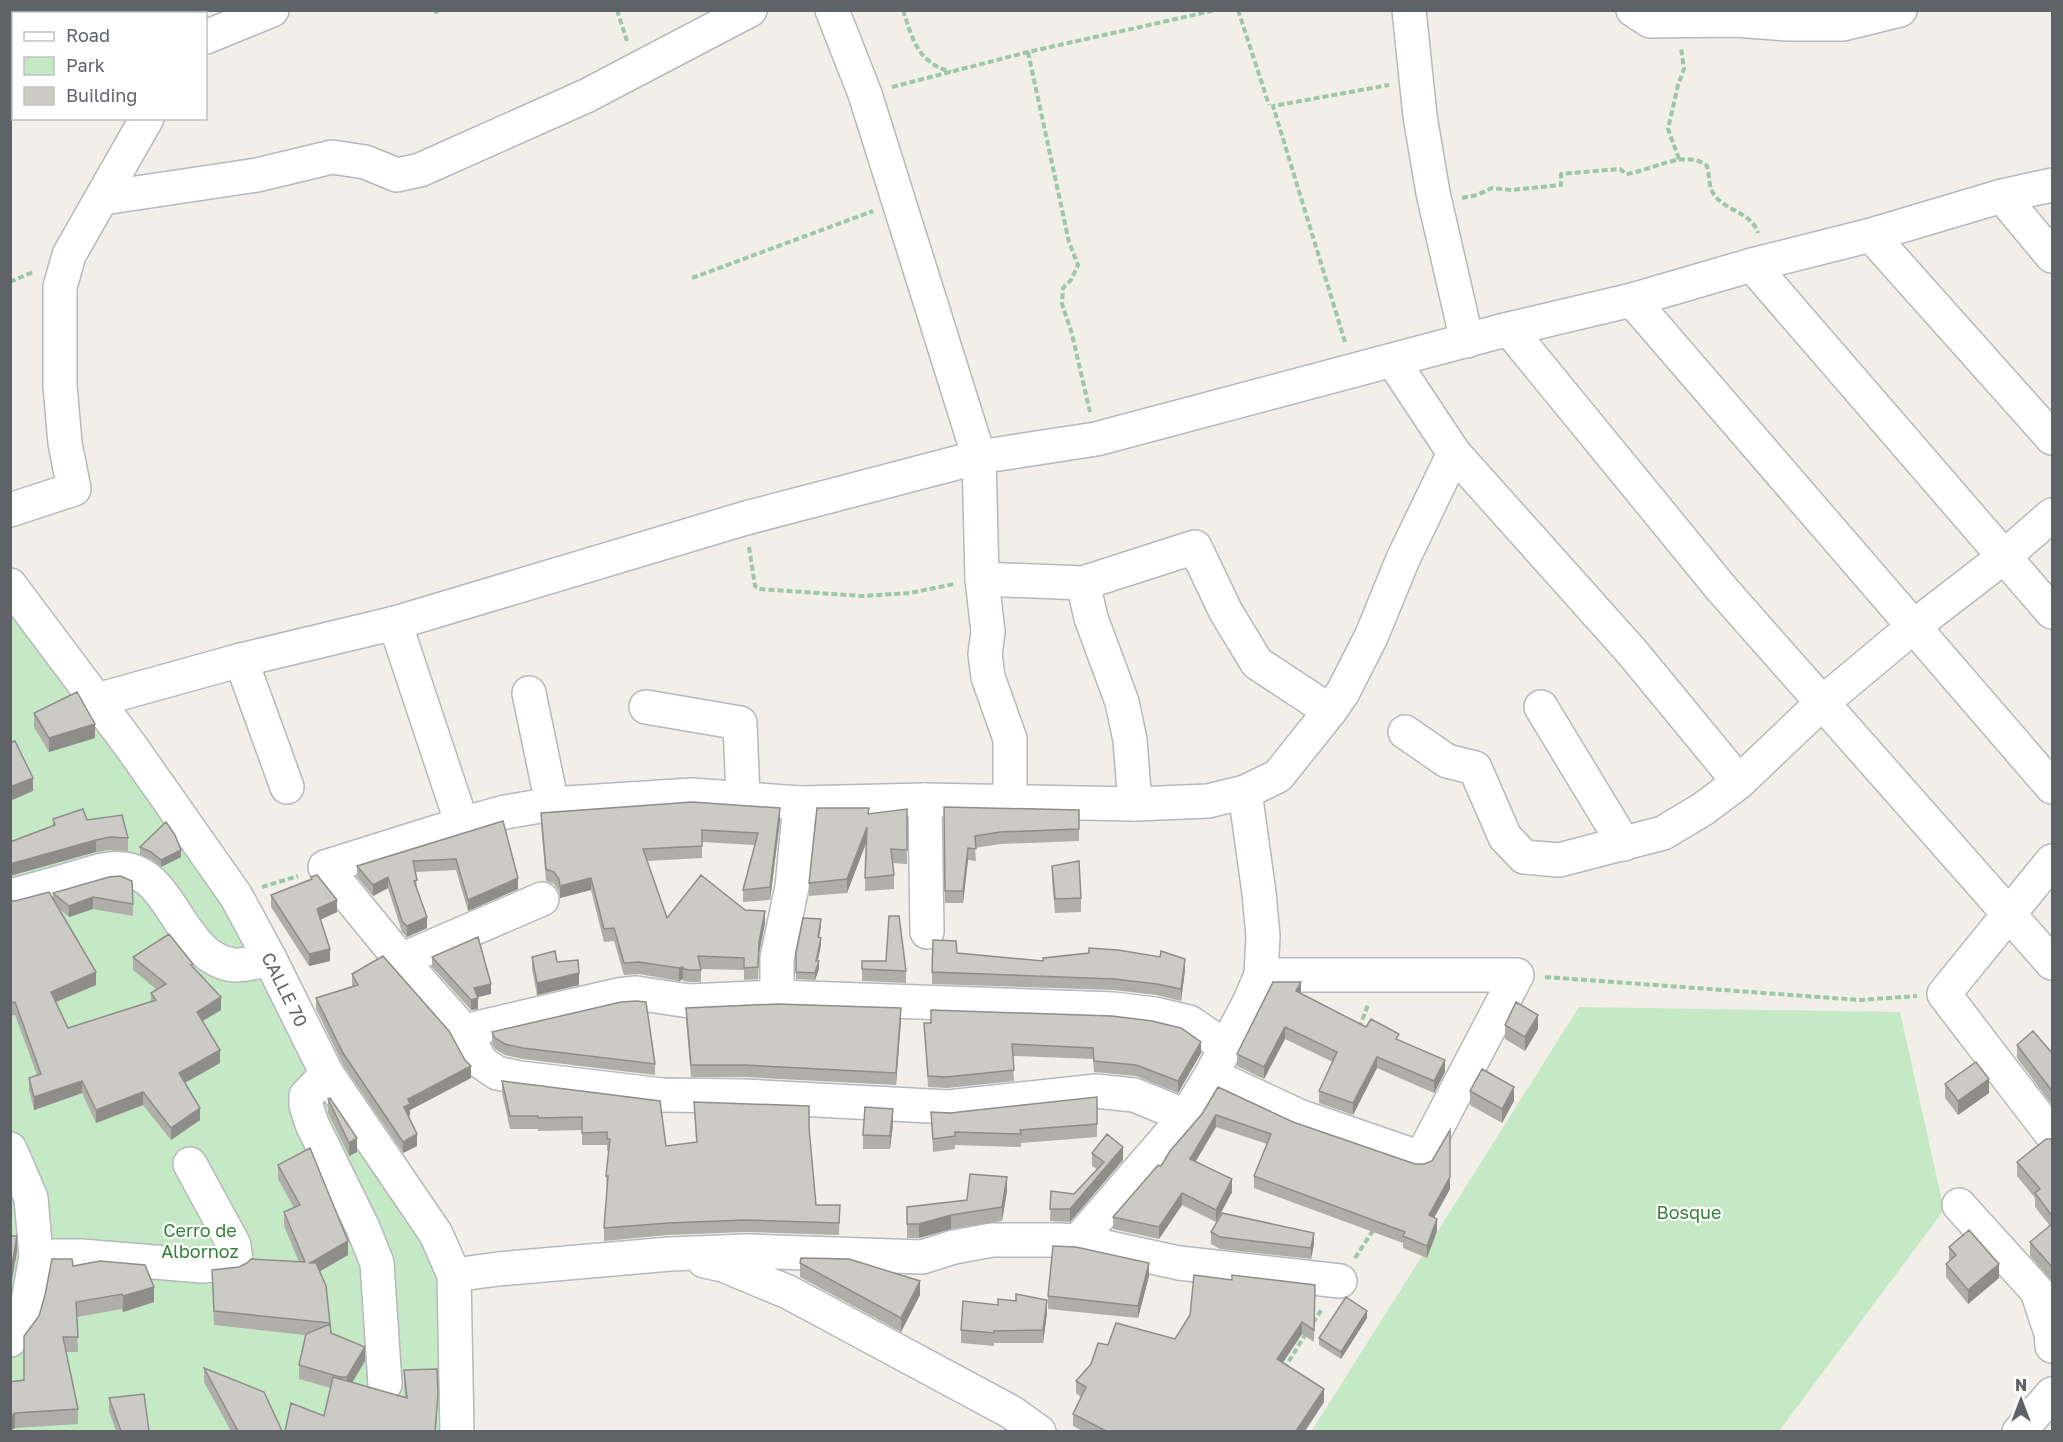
<svg xmlns="http://www.w3.org/2000/svg" width="2063" height="1442" viewBox="0 0 2063 1442" font-family="'Golos Text',sans-serif">
<style>
.green{fill:#c5e8c5}
.lines{fill:none;stroke-linecap:round;stroke-linejoin:round}
.minor-casing{stroke:#b5b8bc;stroke-width:36}
.path{stroke:#9cc7a9;stroke-width:4;stroke-dasharray:6 3;stroke-linecap:butt}
.minor{stroke:#fff;stroke-width:33}
.wall{fill:#afaea9}
.shaded-wall{fill:#8f8d8a}
.building{fill:#cccac5;stroke:#8f8d8a;stroke-width:1.5}
.labels{text-anchor:middle;dominant-baseline:central;stroke-width:4.5;stroke-linejoin:round;paint-order:stroke}
.street-label{font-size:18px;fill:#5f6368;stroke:#fff}
.park-label{font-size:18px;fill:#348238;stroke:#fff}
</style>
<rect width="100%" height="100%" fill="#f1efe8"/>
<path class="green" d="M10 614 88 706 224 900 270 996 446 1275 462 1431H11Z
M1579 1007 1900 1012 1944 1210 1779 1431 1311 1432Z"/>
<g class="lines">
<defs>
<g id="minor">
<path d="M832 10 865 94 979 457 982 579 988 632 985 654 988 677 1010 739V801"/>
<path d="M1409 10 1420 116 1433 193 1467 341"/>
<path d="M1633 10 1650 21 1735 20 1788 24H1843L1900 10"/>
<path d="M181 14V10"/>
<path d="M206 37 272 10"/>
<path d="M2002 196 2052 256"/>
<path d="M103 198 257 175 332 157 365 162 397 175 420 170 586 96 750 10"/>
<path d="M1871 235 2052 438"/>
<path d="M1752 265 2052 612"/>
<path d="M1632 300 2052 787"/>
<path d="M1509 329 1721 588 2052 963"/>
<path d="M1393 361 1454 453 1632 652 1739 782"/>
<path d="M10 510 74 489 65 443 60 386V287L69 255 147 118"/>
<path d="M982 579 1083 583 1195 547 1226 612 1257 663 1330 711"/>
<path d="M1083 583 1091 618 1122 702 1130 740 1135 804"/>
<path id="s1" d="M10 585 130 745 236 896 270 959 327 1074 436 1234 454 1275 457 1432"/>
<path d="M395 623 462 824"/>
<path d="M241 660 287 787"/>
<path d="M529 693 552 804"/>
<path d="M97 700 241 660 395 623 746 518 979 457 1096 439 1509 329 1632 300 1752 265 1871 235 2002 196 2052 185"/>
<path d="M646 707 740 723 743 798"/>
<path d="M1541 707 1624 844"/>
<path d="M1405 732 1447 761 1475 768 1505 837 1524 857 1559 860 1663 833 1703 809 1739 782 1822 703 1913 627 2005 556 2052 515"/>
<path d="M925 800 927 932"/>
<path d="M2052 861 1944 994 2052 1135"/>
<path d="M10 896C33 890 55 884 78 877 92 873 107 867 123 869 173 873 180 959 234 965 245 966 259 961 270 959"/>
<path d="M401 960 542 899"/>
<path d="M777 997V958L792 887 800 803"/>
<path d="M464 1031 618 995 636 993 689 1001 777 997 1113 1009 1155 1014 1189 1022 1226 1047"/>
<path d="M327 1074 306 1096V1105L312 1124 363 1228 377 1263 385 1384"/>
<path d="M1211 1075 1299 1116 1421 1158 1517 975H1261"/>
<path d="M1186 1116 1134 1095 1096 1091 948 1107 744 1096 662 1095 520 1078 497 1073 481 1062 464 1031 401 960 325 867 462 824 505 812 552 804 692 795 800 803 925 800 1135 804 1208 801 1245 792 1278 776 1330 711 1343 692 1371 637 1403 559 1454 453"/>
<path d="M10 1149 31 1198 36 1256 27 1307 21 1325 10 1340"/>
<path d="M1959 1205 2037 1291 2051 1333 2052 1346"/>
<path d="M1078 1241 1186 1116 1211 1075 1249 1003 1261 975 1263 936 1259 893 1245 792"/>
<path d="M36 1256H81L203 1266 236 1262 234 1245 190 1164"/>
<path d="M704 1261 723 1265 788 1292 1011 1412 1039 1432"/>
<path d="M454 1275 498 1269 670 1254 747 1251 922 1257 954 1247 992 1240H1058L1078 1241 1179 1263 1340 1281"/>
<path d="M2019 1432 2052 1394"/>
</g>
</defs>
<use href="#minor" class="minor-casing"/>
<path class="path" d="M435 10 436 12 439 10
M617 10 627 41
M903 10C913 40 917 62 951 72
M1238 10 1269 105
M1028 52 1069 242 1078 265 1071 280 1063 288 1062 304 1072 334 1090 412
M892 87 1028 52 1216 10
M1679 159 1668 129 1678 85 1684 69 1681 48
M1462 198 1477 195 1492 188 1511 190 1561 185V174L1620 169 1626 174C1651 171 1686 148 1707 166 1710 175 1708 185 1713 193 1725 212 1751 211 1758 233
M692 278 873 211
M10 282 33 272
M1345 342 1273 106 1389 85
M749 547 755 586 759 589 863 596 910 593 954 584
M262 887 298 876
M1545 977 1860 1000 1917 996
M1359 1028 1368 1005
M1355 1258 1374 1229
M1313 1323 1322 1309
M1284 1369 1307 1332"/>
<use href="#minor" class="minor"/>
</g>
<path class="wall" d="M34 713 95 738 49 752 34 727Z
M944 807 1079 810V841L1000 844 975 848 976 861 968 860 963 903H945Z
M907 809V864L893 863 894 875V889L865 891 866 842 847 893 809 896V883L869 814Z
M541 813 780 820 770 900 743 902V890L755 845 702 842V858L647 861 667 918 745 910 765 923 759 954 758 979 744 980V970L701 969V982H690L683 981V979L679 981 639 974 624 975 614 941 604 942 591 890 560 898 559 891 554 884 546 881 541 825Z
M53 819 87 820 128 838V851L110 850 96 852 53 826Z
M503 821 518 889 468 911 456 870 416 872 417 889 427 928 407 937 402 932 388 888 373 896 357 877V866Z
M140 847 181 857 161 867 151 859 140 855Z
M1052 866 1081 898V912L1055 913 1052 880Z
M109 877 133 904V916L93 909 69 917 58 908 96 985 56 1002 68 1028 151 1002V993L156 989 133 970V957L193 967 221 1010 203 1021 220 1063 185 1083 200 1120 171 1140 143 1105 96 1123 82 1093 34 1110 29 1090V1078L37 1075 15 1015 10 1016V901L53 899V893Z
M311 877 337 912 320 920 330 961 309 966 271 907V895L311 879Z
M821 926 819 937 821 945 818 961 819 969 815 980 796 979V953Z
M957 953 1043 961 1185 970 1181 1001 1157 995 1114 990 932 984V972Z
M432 957 491 994 477 997 478 1009 471 1010 432 967Z
M532 957 579 985 537 995 532 969Z
M862 961 906 971V983L862 981Z
M352 974 471 1078 410 1110V1115L408 1116 417 1146 403 1153 343 1065 316 1009V998L352 986Z
M1301 993 1366 1027 1399 1040 1445 1072 1434 1093 1377 1068 1353 1115 1319 1103V1091L1333 1062 1285 1039 1264 1079 1237 1066V1054Z
M686 1008 901 1020 896 1085 745 1077H691L686 1020Z
M924 1023 1201 1053 1178 1093 1136 1076 1094 1072 1093 1059 1013 1056 1014 1081 947 1088 928 1087Z
M1505 1025 1538 1029 1525 1051 1505 1039Z
M492 1032 655 1064V1075L523 1059 505 1055 495 1049 492 1044Z
M2017 1045 2052 1053V1105L2017 1058Z
M502 1081 666 1146 696 1143 694 1102 809 1128 816 1205H840L839 1235 746 1232 668 1235 604 1241V1228L607 1189 606 1176 609 1151H607V1145H582V1130L538 1131V1129H510L502 1093Z
M1945 1084 1989 1093 1958 1115 1945 1098Z
M1470 1091 1514 1101 1502 1123 1470 1105Z
M1097 1097V1137L1021 1143V1147L955 1145V1149L933 1152 931 1112 950 1113Z
M328 1099 357 1152 349 1156 328 1113Z
M1202 1114 1293 1122 1450 1189 1434 1218 1437 1231 1427 1258 1403 1248V1243L1254 1188V1176L1267 1144 1216 1127 1195 1162 1232 1192 1216 1222 1182 1205 1159 1239 1113 1229V1217L1161 1166Z
M893 1123 890 1149H863V1135Z
M2052 1139V1281L2030 1256V1242L2050 1226 2035 1207V1198L2017 1176V1162Z
M1092 1153 1123 1160 1070 1222 1050 1221 1051 1191 1074 1194 1097 1169 1092 1166Z
M278 1165 348 1255 320 1271 326 1286 331 1333 365 1361 352 1383 405 1397 404 1384V1370L438 1408 324 1416 331 1388 299 1379V1365L305 1335 214 1325 212 1270 299 1262 284 1226V1212L294 1208 278 1179Z
M1007 1191 1002 1221 951 1229 919 1238H907V1207L967 1200Z
M1211 1232 1314 1244 1311 1259 1220 1249 1211 1244Z
M1949 1247 1999 1278 1968 1304 1946 1277V1264L1949 1261Z
M800 1263 920 1295 901 1332 800 1277Z
M73 1266 154 1302 123 1312 122 1309 77 1317 78 1352H66L78 1409V1424L15 1428 10 1382 24 1380Z
M1149 1276 1138 1318 1048 1309V1296Z
M1232 1280 1315 1285 1314 1342 1302 1334 1283 1363 1324 1402 1305 1431H1082L1073 1426V1414L1081 1397 1076 1393V1381L1108 1345 1175 1339Z
M1047 1313 1043 1343H994V1346L961 1343V1330Z
M1367 1318 1341 1359 1319 1345V1338Z
M204 1368 282 1431H231L204 1382Z
M109 1398 149 1431H116L109 1411Z"/>
<path class="shaded-wall" d="M95 724V738L49 752V738Z
M33 778V791L10 801V787Z
M780 808V820L770 900V887Z
M867 827V841L847 893V879Z
M96 840V852L10 876V864Z
M968 848V860L963 903V891Z
M181 850V857L161 867V860Z
M388 877V888L373 896V885Z
M518 878V889L468 911V900Z
M591 878V890L560 898V886Z
M93 897V909L69 917V906Z
M337 900V912L317 921V909Z
M765 911V923L759 954 758 979 759 942Z
M427 917V928L407 937V926Z
M821 919V926L818 944V937Z
M821 938V945L816 968 819 961V969L815 980V973Z
M330 949V961L309 966V954Z
M1185 959V970L1181 1001V989Z
M683 967V979L679 981V968Z
M96 972V985L51 1004V992Z
M579 973V985L537 995V983Z
M1301 982V994L1296 991Z
M491 984V994L474 998V988Z
M221 997V1010L197 1024V1012Z
M478 998V1009L471 1010V1000Z
M901 1008V1020L896 1085V1073Z
M1538 1015V1029L1525 1051V1037Z
M1285 1027V1039L1264 1079V1067Z
M1201 1042V1053L1178 1093V1081Z
M220 1050V1063L179 1086V1073Z
M1377 1057V1068L1353 1115V1103Z
M1445 1060V1072L1434 1093V1081Z
M471 1066V1078L410 1110V1115L404 1118V1107L408 1099Z
M1989 1079V1093L1958 1115V1101Z
M82 1081V1093L34 1110V1097Z
M1514 1087V1101L1502 1123V1109Z
M143 1092V1105L96 1123V1110Z
M200 1108V1120L171 1140V1128Z
M893 1109V1123L890 1149V1136Z
M1216 1115V1127L1190 1171V1159Z
M417 1134V1146L403 1153V1142Z
M357 1138V1152L349 1156V1143Z
M1123 1147V1160L1070 1222V1209Z
M1007 1177V1191L1002 1221V1207Z
M1450 1177V1189L1429 1227V1215Z
M1232 1179V1192L1216 1222V1210Z
M1182 1193V1205L1159 1239V1227Z
M951 1215V1229L919 1238V1224Z
M1437 1219V1231L1427 1258V1246Z
M1314 1233V1244L1311 1259V1248Z
M17 1236V1252L10 1291V1276Z
M348 1241V1255L310 1277V1263Z
M1149 1263V1276L1138 1318V1306Z
M1999 1264V1278L1968 1304V1290Z
M920 1281V1295L901 1332V1318Z
M154 1287V1302L123 1312V1296Z
M1047 1300V1313L1043 1343V1330Z
M1367 1311V1318L1341 1359V1352Z
M1302 1322V1334L1277 1371V1359Z
M365 1347V1361L347 1391V1377Z
M1324 1389V1402L1305 1431H1296Z
M438 1394 436 1431H435Z
M15 1413V1428L10 1431V1417Z"/>
<path class="building" d="M77 692 95 724 49 738 34 713Z
M15 741 33 778 10 787V743Z
M692 802 780 808 770 887 743 890 758 833 702 830V846L643 849 667 918 701 875 745 910 765 911 759 942 758 967 744 968V958L698 956 701 970H690L683 969V967L679 968 639 962 624 963 614 928 604 929 591 878 560 886 559 879 554 872 546 869 541 813Z
M944 807 1079 810V829L1000 832 975 836 976 849 968 848 963 891H945Z
M817 808H869L868 814 907 809V850L891 849 894 875 865 878 867 827 847 879 809 883Z
M83 809 87 820 122 815 128 838 110 837 96 840 10 864V842L55 825 53 819Z
M503 821 518 878 468 900 456 859 413 861 417 880 414 881 427 917 407 926 402 921 388 877 373 885 357 866Z
M166 822 175 835 181 850 161 860 151 852 140 847Z
M1079 861 1081 898 1055 899 1052 866Z
M317 875 337 900 317 909 330 949 309 954 271 895 312 879 311 877Z
M120 876 132 881 133 904 93 897 69 906 53 893 109 877Z
M49 892 96 972 51 992 68 1028 156 1000 151 993 166 984 133 957 169 934 193 964 191 965 221 997 197 1012 220 1050 179 1073 200 1108 171 1128 143 1092 96 1110 82 1081 34 1097 29 1078 41 1074 15 1002 10 1003V901H15Z
M889 916H899L906 971 862 969V961H886Z
M803 918 821 919 818 937 821 938 816 961H819L815 973 796 972V953Z
M478 937 491 984 474 988 478 998 471 1000 432 957Z
M933 940 956 941 957 953 1043 961V958L1089 953V948L1118 950 1160 957 1161 951 1185 959 1181 989 1157 984 1114 979 932 972Z
M555 951 557 962 578 960 579 973 537 983 532 957Z
M383 956 449 1031 465 1060 471 1066 408 1099 410 1104 404 1107 417 1134 403 1142 343 1053 316 998 358 985 352 974Z
M1273 982H1301L1296 991 1366 1027 1371 1019 1399 1034 1396 1039 1445 1060 1434 1081 1377 1057 1353 1103 1319 1091 1337 1052 1285 1027 1264 1067 1237 1054Z
M636 1001 646 1002 655 1064 523 1048 505 1044 495 1038 492 1032 621 1002Z
M1516 1002 1538 1015 1525 1037 1505 1025Z
M777 1004 901 1008 896 1073 745 1065H691L686 1008Z
M931 1010 1112 1016 1152 1021 1181 1028 1201 1042 1178 1081 1136 1065 1094 1061 1093 1048 1012 1044 1014 1070 947 1077 928 1076 924 1023H931Z
M2033 1031 2052 1053V1091L2017 1045Z
M1976 1062 1989 1079 1958 1101 1945 1084Z
M1482 1069 1514 1087 1502 1109 1470 1091Z
M502 1081 660 1101 666 1146 697 1142 694 1102 809 1106V1128L816 1205H840L839 1223 746 1220 668 1223 604 1228 608 1176H606L610 1139H607V1132L582 1133V1117L538 1118V1116H510Z
M1218 1087 1293 1122 1415 1164H1424L1432 1161 1450 1130V1177L1429 1215 1437 1219 1427 1246 1403 1236 1405 1232 1254 1176 1271 1134 1216 1115 1190 1159 1232 1179 1216 1210 1182 1193 1159 1227 1113 1217 1158 1165 1161 1166 1170 1151 1202 1114Z
M1097 1097V1124L1020 1130 1021 1134 955 1132V1136L933 1139 931 1112 950 1113Z
M330 1098 357 1138 349 1143 328 1099Z
M865 1107 893 1109 890 1136 863 1135Z
M1107 1134 1123 1147 1070 1209H1050L1051 1191 1074 1194 1104 1162 1092 1153Z
M2046 1139H2052V1216L2035 1193 2040 1189 2017 1162Z
M310 1148 348 1241 310 1263H316L326 1286 330 1323 214 1311 212 1270 239 1267 247 1263 251 1259 305 1262 284 1212 300 1205 278 1165Z
M970 1174 1007 1177 1002 1207 951 1215 919 1224H907V1207L967 1200Z
M1222 1213 1314 1233 1311 1248 1220 1237 1211 1232Z
M2052 1224V1267L2030 1242Z
M1969 1230 1999 1264 1968 1290 1946 1264 1956 1255 1949 1247Z
M10 1236H17L10 1276Z
M1053 1246 1076 1247 1149 1263 1138 1306 1048 1296Z
M801 1258 849 1259 920 1281 901 1318 800 1263Z
M52 1259H72L73 1266 100 1261 145 1265 154 1287 123 1296 122 1294 76 1302 78 1337H63L78 1409 15 1413 10 1417V1382L24 1380V1336L39 1316 45 1295Z
M1194 1275 1232 1280V1275L1315 1285 1314 1330 1302 1322 1277 1359 1324 1389 1296 1431H1106L1073 1414 1086 1387 1076 1381 1091 1364 1098 1343 1108 1345 1116 1323 1175 1339 1190 1315Z
M1016 1294 1047 1300 1043 1330 994 1331V1333L961 1330 963 1301 998 1305V1299L1016 1301Z
M1346 1297 1367 1311 1341 1352 1319 1338Z
M330 1324 331 1333 365 1347 347 1377H340L299 1365 306 1334Z
M204 1368 264 1392 282 1431H238Z
M437 1369 438 1394 435 1431H285L291 1403 324 1416 333 1377 407 1398 404 1370Z
M144 1394 149 1431H121L109 1398Z"/>
<g class="labels">
<g class="street-label">
<text stroke="none"><textPath href="#s1" startOffset="490">CALLE 70</textPath></text>
</g>
<g class="park-label">
<text x="1689" y="1212">Bosque</text>
<text x="200" y="1230">Cerro de<tspan x="200" dy="21">Albornoz</tspan></text>
</g>
</g>
<rect width="2063" height="1442" fill="none" stroke="#5f6368" stroke-width="24"/>
<rect x="12" y="12" width="195" height="108" fill="#ffffff" stroke="#bfc1c3" stroke-width="1.5"/>
<rect x="24" y="32" width="30" height="9" fill="#ffffff" stroke="#bfc1c3" stroke-width="1.5"/>
<text x="66" y="42" font-size="18" fill="#5f6368">Road</text>
<rect x="24" y="57" width="30" height="18" fill="#c5e8c5" stroke="#bfc1c3" stroke-width="1.5"/>
<text x="66" y="72" font-size="18" fill="#5f6368">Park</text>
<rect x="24" y="87" width="30" height="18" fill="#cccac5" stroke="#bfc1c3" stroke-width="1.5"/>
<text x="66" y="102" font-size="18" fill="#5f6368">Building</text>
<g transform="translate(2021 1400)" stroke="#ffffff" stroke-width="4.5" paint-order="stroke">
<path d="M0-4.5L10 22L0 15L-10 22Z" fill="#5f6368"/>
<text y="-9" font-size="16" font-weight="bold" text-anchor="middle" fill="#5f6368">N</text>
</g>
</svg>
